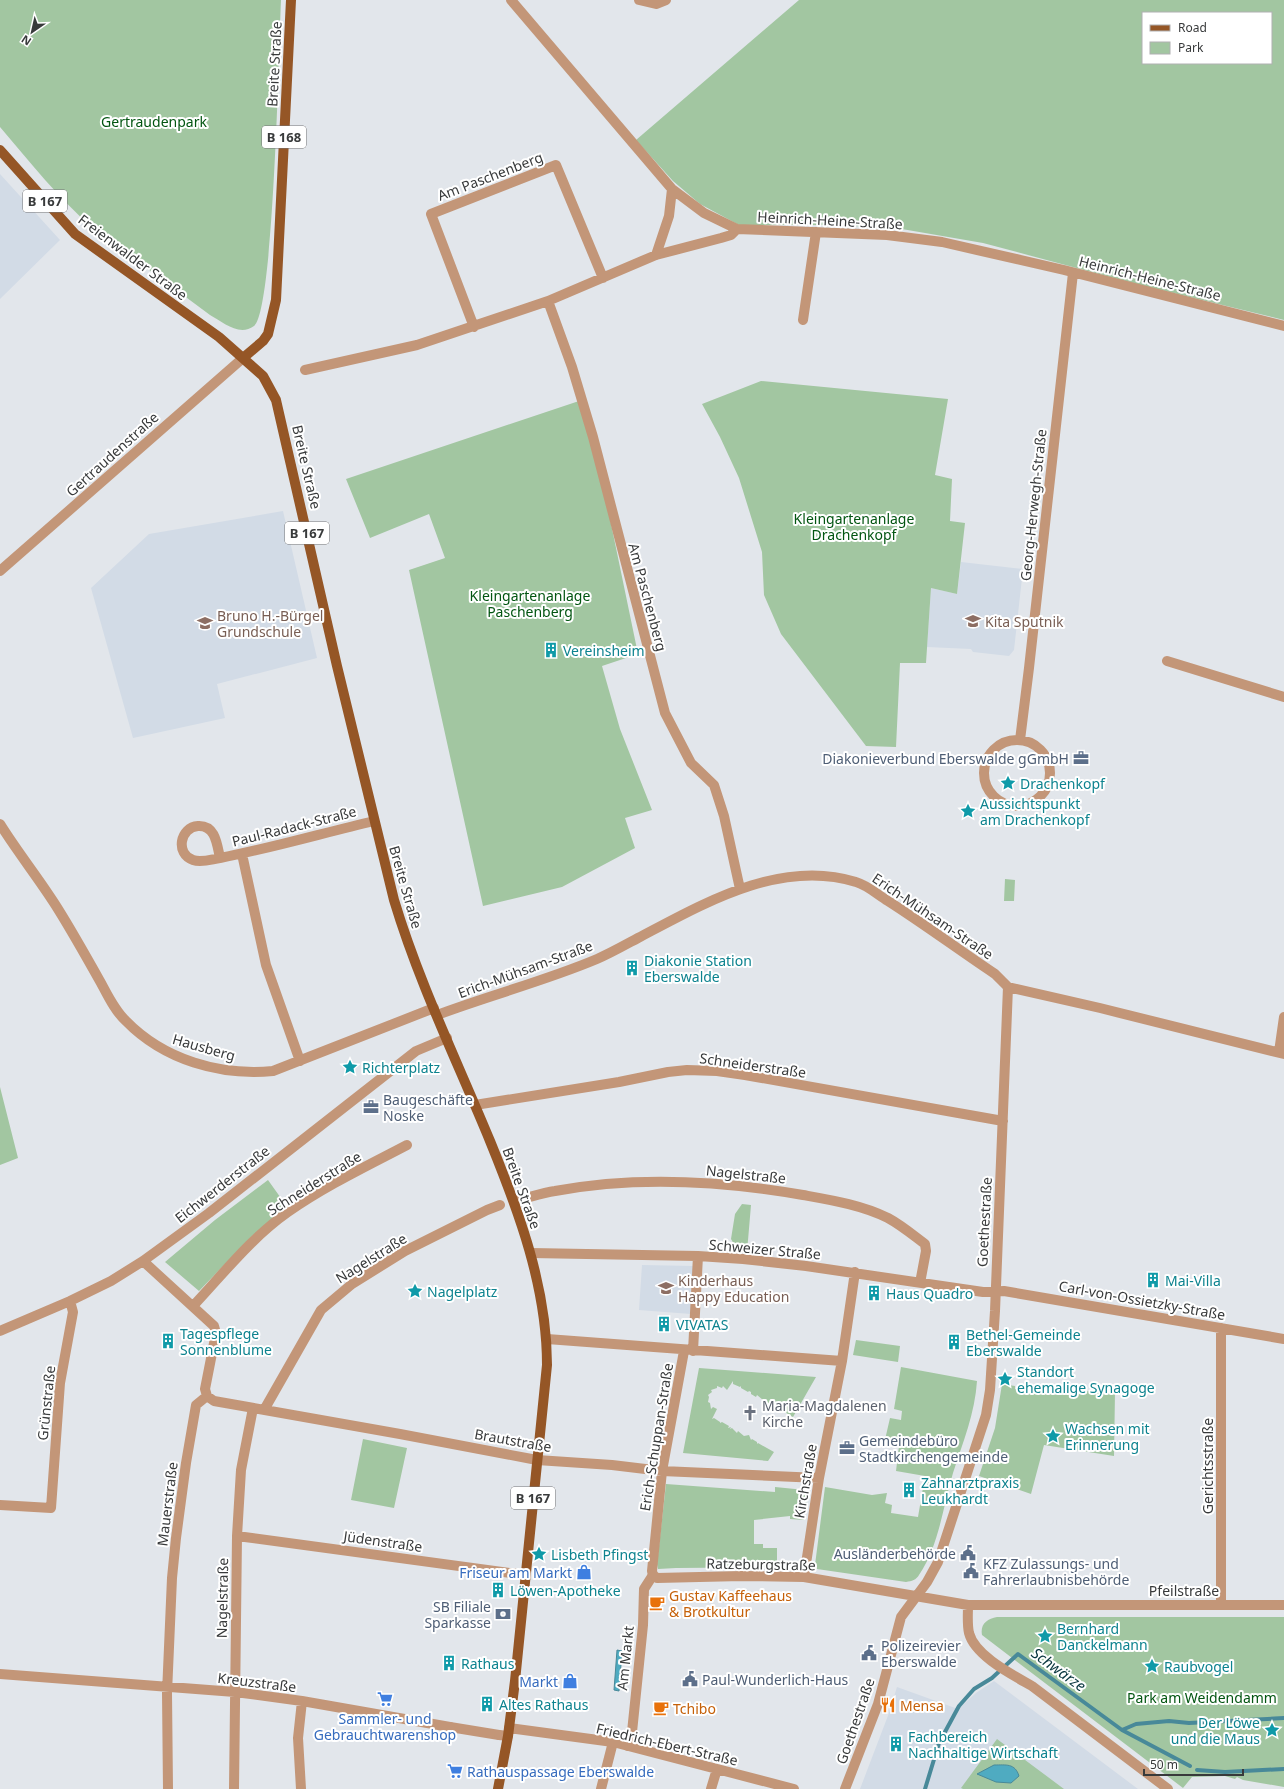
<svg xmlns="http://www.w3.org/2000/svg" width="1284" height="1789" viewBox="0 0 1284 1789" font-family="'Noto Sans',sans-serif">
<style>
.built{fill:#d2dbe6}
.green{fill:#a2c6a1;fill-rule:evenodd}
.water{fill:#4fabc1;stroke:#488999}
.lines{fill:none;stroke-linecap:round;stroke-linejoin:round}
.stream{stroke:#488999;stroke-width:4}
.pedestrian{stroke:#c39678;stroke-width:10}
.minor{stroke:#c39678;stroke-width:10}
.primary{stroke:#955626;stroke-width:10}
.labels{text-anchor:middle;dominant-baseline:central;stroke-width:4;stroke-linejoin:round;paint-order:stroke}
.shield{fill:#fff;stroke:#747576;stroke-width:1}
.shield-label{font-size:13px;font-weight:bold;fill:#383a3b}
.street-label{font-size:14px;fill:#383a3b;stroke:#fff}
.park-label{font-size:14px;fill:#025511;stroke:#fff}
.education-label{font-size:14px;fill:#785e54;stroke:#fff;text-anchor:start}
.culture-label{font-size:14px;fill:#0d838f;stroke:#fff;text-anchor:start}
.service-label{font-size:14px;fill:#4e5e75;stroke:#fff;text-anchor:start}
.worship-label{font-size:14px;fill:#5b616d;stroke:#fff;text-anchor:start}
.shop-label{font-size:14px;fill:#366cbe;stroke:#fff;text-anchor:end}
.food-label{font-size:14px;fill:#c56008;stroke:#fff;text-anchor:start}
.water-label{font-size:15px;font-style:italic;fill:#07353e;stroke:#fff}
</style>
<rect width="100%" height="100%" fill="#e2e6eb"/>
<path class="built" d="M0 174 60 240 0 299Z
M283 511 317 658 217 684 225 718 133 738 91 588 149 534Z
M961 562 1023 569 1014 650 1009 656 973 652 971 649 927 647 931 588 957 594Z
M642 1265 693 1266 691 1314 639 1310Z
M994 1681 1138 1789H860L889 1713 897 1687 958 1709 976 1693Z"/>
<path class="green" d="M0 0H281C279 41 274 311 254 326 239 337 223 322 210 315L94 229C59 199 30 162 0 127Z
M799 0H1284V320L1144 286 983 243 896 228 829 225H739L700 204 673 181 636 140ZM1143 13H1271V63H1143Z
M761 381 948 399 935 475 952 479 950 521 965 523 957 594 931 588 926 663H900L896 747 866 746 781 634 764 595 762 552 739 478 720 437 702 404Z
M579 401 593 437 638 654 602 666 620 729 652 810 625 818 635 848 562 887 483 906 409 570 445 558 429 514 370 538 346 479Z
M1005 879 1015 880 1014 901H1004Z
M0 1087 18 1158 0 1165Z
M268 1180 288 1208 252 1236 199 1291 165 1262 215 1220Z
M742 1204 751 1205 747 1252 738 1251 731 1239 735 1214Z
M856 1340 900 1346 898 1362 853 1355Z
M901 1367 977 1381C975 1413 963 1442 953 1473 943 1506 939 1546 919 1575 916 1580 912 1581 906 1582L817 1569 815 1565 825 1487 872 1495 887 1493 885 1503 892 1505 891 1513 918 1517 925 1476 896 1471 899 1446 884 1444 890 1418 901 1420 902 1411 894 1409Z
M699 1368 816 1377 793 1417 778 1408 777 1407 776 1408 771 1405V1403L766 1404 764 1399 763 1400 757 1395 756 1397 751 1394V1392L749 1391 748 1392 741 1388V1386L740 1387 733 1384V1381L727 1390 723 1386 722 1388 717 1386V1388L711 1390 712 1392 708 1395 709 1397 708 1402 710 1403 711 1409 713 1407 717 1409 712 1419 714 1418 720 1422V1423L722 1422 729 1426 728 1428 731 1427 730 1429 732 1428 737 1433 738 1431 744 1436 749 1435 751 1440 752 1439 757 1442V1444L758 1443 774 1452 768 1461 683 1453Z
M1002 1384 1015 1386V1389L1115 1392 1114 1456 1044 1445 1031 1494 979 1476 995 1428Z
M363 1439 407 1448 394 1508 351 1500Z
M666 1484 775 1492V1487L805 1490 808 1493 804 1520 790 1519V1516L754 1520V1544H763V1548H777V1567L676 1568 658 1569 657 1564Z
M997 1617H1284V1787L1243 1780 1237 1777 1235 1779 1225 1776 1192 1777 1183 1788 982 1635C980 1624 987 1619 997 1617Z
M997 1739 1064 1789H963L961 1788Z"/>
<path class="water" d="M617 1650 622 1651 619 1691 614 1690Z
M994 1765C1006 1765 1015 1763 1019 1776L1011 1783 996 1782 977 1774Z"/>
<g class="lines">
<path class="stream" d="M1122 1730 1136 1724 1169 1721 1189 1723 1284 1718
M1197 1770 1225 1772 1284 1769
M925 1789 939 1743 959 1706 974 1689 992 1678 1018 1654 1122 1730 1190 1766"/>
<path class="pedestrian" d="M450 1727 499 1735
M628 1746 632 1732 643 1625 644 1589 653 1575
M601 1789 613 1742"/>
<path class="minor" d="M511 0 672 189 704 213 737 229 887 235 942 242 1064 270 1284 326
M639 0 656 4 666 0
M656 255 669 216 672 189
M548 301 572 367 593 437 665 713 691 763 714 785 724 816 740 889
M803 320 816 232
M474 327 431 214 556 165 603 278
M305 370 417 345 548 301 656 255 721 238 731 235 737 229
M0 571 243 358
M1167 661 1284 697
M1020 740 1029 668 1073 273
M984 773a33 33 0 1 1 66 0a33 33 0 1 1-66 0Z
M0 824C18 853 40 880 58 909 73 933 87 958 101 983 108 996 115 1011 126 1021 164 1060 220 1076 273 1071L434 1008
M242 854 266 965 300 1061
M220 858C217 845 216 825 198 826 180 827 175 854 193 860 202 863 212 859 220 858 272 848 323 833 374 821
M437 1015C490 995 545 981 597 959 611 953 625 945 638 938 703 904 780 858 856 882 867 885 878 895 888 901 924 924 959 950 995 974L1008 987 1100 1008 1284 1054
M1279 1052 1284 1017
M475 1105 619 1082 668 1072 687 1070 717 1071 745 1075 1003 1121
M514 1201C528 1198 541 1193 555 1191 635 1176 723 1181 803 1195 831 1200 862 1205 888 1218 901 1225 913 1235 925 1244L926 1251 920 1283
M531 1253 698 1256 743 1259 806 1266 983 1292 1004 1291 1284 1339
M143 1261 214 1326 216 1333 205 1389 207 1396
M193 1306C223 1274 251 1238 288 1212 325 1186 367 1166 407 1145
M0 1331 70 1301 111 1281 143 1261 209 1213 416 1051 447 1038
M547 1339 842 1361
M684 1351 662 1471 652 1571 653 1575 657 1578 742 1576 804 1577 968 1605H1284
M693 1351 698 1256
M207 1396 214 1401 400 1434 537 1460 612 1465 662 1471 819 1478
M264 1410 321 1310 352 1284 405 1251 487 1210 500 1205
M0 1505 51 1508 60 1383 73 1312 70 1301
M237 1536 525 1575
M804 1577 819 1478 842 1361 855 1272
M1221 1604V1328
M968 1605C968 1614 967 1624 969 1633 975 1656 1013 1675 1032 1686L1168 1789
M0 1674 235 1692 302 1701 450 1727
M509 1728 613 1742 794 1789
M499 1735 508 1736
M168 1789 167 1693 172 1578 176 1538 186 1463 196 1405 207 1396
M234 1789 237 1536 241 1470 253 1408
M301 1789 298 1738 302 1701
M711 1789 717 1769
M845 1789 878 1704 901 1617 927 1582 938 1562 986 1415 990 1390 995 1311 1008 987"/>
<path class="primary" d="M0 150 75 234 219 337 263 376 276 400 337 666 394 900C419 983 457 1061 490 1141 519 1212 547 1287 547 1365L515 1681 508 1736 498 1789
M243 358 263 341 268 334 276 300 291 0"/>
</g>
<defs>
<symbol id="school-bare" viewBox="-9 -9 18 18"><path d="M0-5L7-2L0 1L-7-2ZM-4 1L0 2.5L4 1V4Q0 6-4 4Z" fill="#8d6e63" stroke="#fff" stroke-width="2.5" paint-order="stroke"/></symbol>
<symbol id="building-bare" viewBox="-9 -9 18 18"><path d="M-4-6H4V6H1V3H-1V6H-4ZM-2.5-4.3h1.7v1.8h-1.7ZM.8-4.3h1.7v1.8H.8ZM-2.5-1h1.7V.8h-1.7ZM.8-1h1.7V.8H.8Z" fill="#0f9aa8" stroke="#fff" stroke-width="2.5" paint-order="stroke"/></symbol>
<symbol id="office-bare" viewBox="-9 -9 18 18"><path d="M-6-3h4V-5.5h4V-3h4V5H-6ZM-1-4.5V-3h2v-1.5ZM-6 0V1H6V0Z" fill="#5c6f8a" stroke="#fff" stroke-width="2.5" paint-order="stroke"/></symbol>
<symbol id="sight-bare" viewBox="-9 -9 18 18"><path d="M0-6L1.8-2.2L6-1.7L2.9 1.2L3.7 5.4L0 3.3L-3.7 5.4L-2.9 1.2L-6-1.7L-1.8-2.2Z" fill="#0f9aa8" stroke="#fff" stroke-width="2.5" paint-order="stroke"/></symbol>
<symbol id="church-bare" viewBox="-9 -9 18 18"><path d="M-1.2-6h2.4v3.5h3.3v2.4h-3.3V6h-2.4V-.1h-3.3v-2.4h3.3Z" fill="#6b7280" stroke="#fff" stroke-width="2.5" paint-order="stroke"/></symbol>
<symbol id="civic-bare" viewBox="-9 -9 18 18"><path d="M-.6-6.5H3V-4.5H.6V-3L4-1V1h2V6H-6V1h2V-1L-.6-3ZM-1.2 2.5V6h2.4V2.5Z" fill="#5c6f8a" stroke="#fff" stroke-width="2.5" paint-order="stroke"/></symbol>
<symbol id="shop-bare" viewBox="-9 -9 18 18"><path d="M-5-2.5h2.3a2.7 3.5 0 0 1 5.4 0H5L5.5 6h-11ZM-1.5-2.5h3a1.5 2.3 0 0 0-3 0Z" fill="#3f7fe0" stroke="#fff" stroke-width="2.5" paint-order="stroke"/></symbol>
<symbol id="cafe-bare" viewBox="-9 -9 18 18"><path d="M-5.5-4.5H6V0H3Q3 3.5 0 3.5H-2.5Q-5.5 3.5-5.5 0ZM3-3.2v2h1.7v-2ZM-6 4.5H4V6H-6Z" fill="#e8710a" stroke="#fff" stroke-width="2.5" paint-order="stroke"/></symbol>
<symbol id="bank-bare" viewBox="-9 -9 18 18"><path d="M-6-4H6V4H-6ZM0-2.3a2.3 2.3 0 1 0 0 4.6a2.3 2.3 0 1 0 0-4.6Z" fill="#5c6f8a" stroke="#fff" stroke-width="2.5" paint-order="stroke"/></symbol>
<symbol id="supermarket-bare" viewBox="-9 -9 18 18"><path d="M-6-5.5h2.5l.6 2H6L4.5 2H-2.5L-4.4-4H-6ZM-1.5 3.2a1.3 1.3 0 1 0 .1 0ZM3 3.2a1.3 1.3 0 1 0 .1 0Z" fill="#3f7fe0" stroke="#fff" stroke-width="2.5" paint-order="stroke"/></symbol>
<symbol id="restaurant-bare" viewBox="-9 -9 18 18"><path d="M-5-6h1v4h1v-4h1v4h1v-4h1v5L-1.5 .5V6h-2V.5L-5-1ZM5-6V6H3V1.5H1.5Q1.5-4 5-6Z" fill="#e8710a" stroke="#fff" stroke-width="2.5" paint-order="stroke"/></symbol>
</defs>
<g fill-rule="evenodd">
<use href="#school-bare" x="962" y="610" width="22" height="22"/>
<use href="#school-bare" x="194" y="612" width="22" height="22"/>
<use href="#building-bare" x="540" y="639" width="22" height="22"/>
<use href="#office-bare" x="1070" y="747" width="22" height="22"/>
<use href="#sight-bare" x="997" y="772" width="22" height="22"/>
<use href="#sight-bare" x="957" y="800" width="22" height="22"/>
<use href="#building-bare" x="621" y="957" width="22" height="22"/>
<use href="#sight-bare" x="339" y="1056" width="22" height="22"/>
<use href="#office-bare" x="360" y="1096" width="22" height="22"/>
<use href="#building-bare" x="1142" y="1269" width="22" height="22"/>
<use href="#school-bare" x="655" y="1277" width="22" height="22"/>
<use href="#sight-bare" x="404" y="1280" width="22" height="22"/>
<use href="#building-bare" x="863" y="1282" width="22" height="22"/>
<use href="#building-bare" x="653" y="1313" width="22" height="22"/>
<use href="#building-bare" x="157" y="1330" width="22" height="22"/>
<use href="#building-bare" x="943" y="1331" width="22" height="22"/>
<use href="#sight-bare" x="994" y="1368" width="22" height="22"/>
<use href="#church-bare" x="739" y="1402" width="22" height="22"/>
<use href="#sight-bare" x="1042" y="1425" width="22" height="22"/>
<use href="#office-bare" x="836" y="1437" width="22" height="22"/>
<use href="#building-bare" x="898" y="1479" width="22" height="22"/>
<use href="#civic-bare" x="957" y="1542" width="22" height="22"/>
<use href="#sight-bare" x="528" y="1543" width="22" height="22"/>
<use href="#civic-bare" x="960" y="1560" width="22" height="22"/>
<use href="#shop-bare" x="573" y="1561" width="22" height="22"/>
<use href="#building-bare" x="487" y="1579" width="22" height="22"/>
<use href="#cafe-bare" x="646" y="1592" width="22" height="22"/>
<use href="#bank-bare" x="492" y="1603" width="22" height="22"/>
<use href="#sight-bare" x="1034" y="1625" width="22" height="22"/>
<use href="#civic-bare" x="858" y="1642" width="22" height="22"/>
<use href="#building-bare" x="438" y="1652" width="22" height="22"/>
<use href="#sight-bare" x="1141" y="1655" width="22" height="22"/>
<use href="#civic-bare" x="679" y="1668" width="22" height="22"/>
<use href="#shop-bare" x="559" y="1670" width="22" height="22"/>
<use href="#supermarket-bare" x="374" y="1688" width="22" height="22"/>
<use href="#building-bare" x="476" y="1693" width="22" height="22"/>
<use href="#restaurant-bare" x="877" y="1694" width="22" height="22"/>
<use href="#cafe-bare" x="650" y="1697" width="22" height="22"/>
<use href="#sight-bare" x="1261" y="1719" width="22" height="22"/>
<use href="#building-bare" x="885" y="1733" width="22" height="22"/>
<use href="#supermarket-bare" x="444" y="1760" width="22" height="22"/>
</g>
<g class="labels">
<g class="shield">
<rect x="262" y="126" width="44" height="22" rx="3"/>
<rect x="23" y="190" width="44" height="22" rx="3"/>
<rect x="285" y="522" width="44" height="22" rx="3"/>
<rect x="511" y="1487" width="44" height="22" rx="3"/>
</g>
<g class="shield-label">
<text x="284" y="137">B 168</text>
<text x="45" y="201">B 167</text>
<text x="307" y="533">B 167</text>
<text x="533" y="1498">B 167</text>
</g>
<g class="street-label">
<text transform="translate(274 64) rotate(-87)">Breite Straße</text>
<text transform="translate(490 176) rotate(-21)">Am Paschenberg</text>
<text transform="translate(830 220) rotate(3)">Heinrich-Heine-Straße</text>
<text transform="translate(133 257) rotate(37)">Freienwalder Straße</text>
<text transform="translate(1150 278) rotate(14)">Heinrich-Heine-Straße</text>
<text transform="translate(112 454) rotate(-42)">Gertraudenstraße</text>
<text transform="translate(307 467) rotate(77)">Breite Straße</text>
<text transform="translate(1033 505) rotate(-84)">Georg-Herwegh-Straße</text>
<text transform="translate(648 597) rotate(75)">Am Paschenberg</text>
<text transform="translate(294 826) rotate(-14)">Paul-Radack-Straße</text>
<text transform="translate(406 887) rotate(74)">Breite Straße</text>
<text transform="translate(933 916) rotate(34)">Erich-Mühsam-Straße</text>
<text transform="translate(525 969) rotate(-20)">Erich-Mühsam-Straße</text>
<text transform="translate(204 1047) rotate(16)">Hausberg</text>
<text transform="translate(753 1065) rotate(8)">Schneiderstraße</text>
<text transform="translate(746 1174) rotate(6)">Nagelstraße</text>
<text transform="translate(314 1183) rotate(-32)">Schneiderstraße</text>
<text transform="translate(222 1184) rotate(-38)">Eichwerderstraße</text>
<text transform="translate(522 1188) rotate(70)">Breite Straße</text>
<text transform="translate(984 1222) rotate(-87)">Goethestraße</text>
<text transform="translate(765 1249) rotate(5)">Schweizer Straße</text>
<text transform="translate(371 1258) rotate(-32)">Nagelstraße</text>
<text transform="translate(1142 1300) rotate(10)">Carl-von-Ossietzky-Straße</text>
<text transform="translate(46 1403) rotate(-84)">Grünstraße</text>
<text transform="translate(656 1437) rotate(-81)">Erich-Schuppan-Straße</text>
<text transform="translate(513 1440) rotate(10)">Brautstraße</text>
<text transform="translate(1207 1466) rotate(-90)">Gerichtsstraße</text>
<text transform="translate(805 1481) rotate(-80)">Kirchstraße</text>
<text transform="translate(167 1504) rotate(-83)">Mauerstraße</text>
<text transform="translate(383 1541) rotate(8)">Jüdenstraße</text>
<text transform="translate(761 1564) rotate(1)">Ratzeburgstraße</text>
<text x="1184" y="1590">Pfeilstraße</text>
<text transform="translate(222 1598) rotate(-89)">Nagelstraße</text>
<text transform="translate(625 1658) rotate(-84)">Am Markt</text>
<text transform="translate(257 1682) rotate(7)">Kreuzstraße</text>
<text transform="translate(855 1721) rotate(-71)">Goethestraße</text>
<text transform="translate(667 1744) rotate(13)">Friedrich-Ebert-Straße</text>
</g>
<g class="park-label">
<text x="154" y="121">Gertraudenpark</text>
<text x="854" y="518">Kleingartenanlage<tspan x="854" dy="16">Drachenkopf</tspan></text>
<text x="530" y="595">Kleingartenanlage<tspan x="530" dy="16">Paschenberg</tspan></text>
<text x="1202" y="1697">Park am Weidendamm</text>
</g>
<g class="education-label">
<text x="217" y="615">Bruno H.-Bürgel<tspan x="217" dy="16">Grundschule</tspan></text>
<text x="985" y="621">Kita Sputnik</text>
<text x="678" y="1280">Kinderhaus<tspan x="678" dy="16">Happy Education</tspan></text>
</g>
<g class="culture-label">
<text x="563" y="650">Vereinsheim</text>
<text x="1020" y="783">Drachenkopf</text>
<text x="980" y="803">Aussichtspunkt<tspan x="980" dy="16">am Drachenkopf</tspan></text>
<text x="644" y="960">Diakonie Station<tspan x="644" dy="16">Eberswalde</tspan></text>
<text x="362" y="1067">Richterplatz</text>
<text x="1165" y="1280">Mai-Villa</text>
<text x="427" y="1291">Nagelplatz</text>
<text x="886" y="1293">Haus Quadro</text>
<text x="676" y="1324">VIVATAS</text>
<text x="180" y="1333">Tagespflege<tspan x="180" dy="16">Sonnenblume</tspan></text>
<text x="966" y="1334">Bethel-Gemeinde<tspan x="966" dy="16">Eberswalde</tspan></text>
<text x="1017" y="1371">Standort<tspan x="1017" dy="16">ehemalige Synagoge</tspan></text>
<text x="1065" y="1428">Wachsen mit<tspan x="1065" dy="16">Erinnerung</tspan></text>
<text x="921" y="1482">Zahnarztpraxis<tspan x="921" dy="16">Leukhardt</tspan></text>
<text x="551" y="1554">Lisbeth Pfingst</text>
<text x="510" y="1590">Löwen-Apotheke</text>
<text x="1057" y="1628">Bernhard<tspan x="1057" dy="16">Danckelmann</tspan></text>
<text x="461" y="1663">Rathaus</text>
<text x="1164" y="1666">Raubvogel</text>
<text x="499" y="1704">Altes Rathaus</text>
<text x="1260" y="1722" text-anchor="end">Der Löwe<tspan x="1260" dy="16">und die Maus</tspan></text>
<text x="908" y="1736">Fachbereich<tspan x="908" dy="16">Nachhaltige Wirtschaft</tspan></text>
</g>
<g class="service-label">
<text x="1069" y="758" text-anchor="end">Diakonieverbund Eberswalde gGmbH</text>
<text x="383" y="1099">Baugeschäfte<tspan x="383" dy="16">Noske</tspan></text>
<text x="859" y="1440">Gemeindebüro<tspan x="859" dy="16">Stadtkirchengemeinde</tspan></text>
<text x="956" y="1553" text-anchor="end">Ausländerbehörde</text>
<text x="983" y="1563">KFZ Zulassungs- und<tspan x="983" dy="16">Fahrerlaubnisbehörde</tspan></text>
<text x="491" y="1606" text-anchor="end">SB Filiale<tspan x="491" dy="16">Sparkasse</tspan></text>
<text x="881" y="1645">Polizeirevier<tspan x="881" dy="16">Eberswalde</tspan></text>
<text x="702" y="1679">Paul-Wunderlich-Haus</text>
</g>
<g class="worship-label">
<text x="762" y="1405">Maria-Magdalenen<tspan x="762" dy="16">Kirche</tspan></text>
</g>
<g class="shop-label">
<text x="572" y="1572">Friseur am Markt</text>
<text x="558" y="1681">Markt</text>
<text x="385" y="1718" text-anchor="middle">Sammler- und<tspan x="385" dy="16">Gebrauchtwarenshop</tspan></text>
<text x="467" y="1771" text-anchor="start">Rathauspassage Eberswalde</text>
</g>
<g class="food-label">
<text x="669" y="1595">Gustav Kaffeehaus<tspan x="669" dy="16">&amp; Brotkultur</tspan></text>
<text x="900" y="1705">Mensa</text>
<text x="673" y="1708">Tchibo</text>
</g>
<g class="water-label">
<text transform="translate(1059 1669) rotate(36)">Schwärze</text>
</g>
</g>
<rect x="1142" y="12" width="130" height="52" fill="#ffffff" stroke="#afb0b1"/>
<rect x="1150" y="25" width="20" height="6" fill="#955626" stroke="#afb0b1"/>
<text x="1178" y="32" font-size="12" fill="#383a3b">Road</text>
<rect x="1150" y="42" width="20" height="12" fill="#a2c6a1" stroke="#afb0b1"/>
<text x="1178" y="52" font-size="12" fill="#383a3b">Park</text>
<g transform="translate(32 32) rotate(214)" stroke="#ffffff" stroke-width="3" paint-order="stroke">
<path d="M0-3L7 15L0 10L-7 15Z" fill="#383a3b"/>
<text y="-6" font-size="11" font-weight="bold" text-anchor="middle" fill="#383a3b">N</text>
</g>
<path d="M1144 1769v6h99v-6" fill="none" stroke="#383a3b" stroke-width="2"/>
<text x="1150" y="1769" font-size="12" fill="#383a3b" stroke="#ffffff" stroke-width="3" paint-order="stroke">50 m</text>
</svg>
